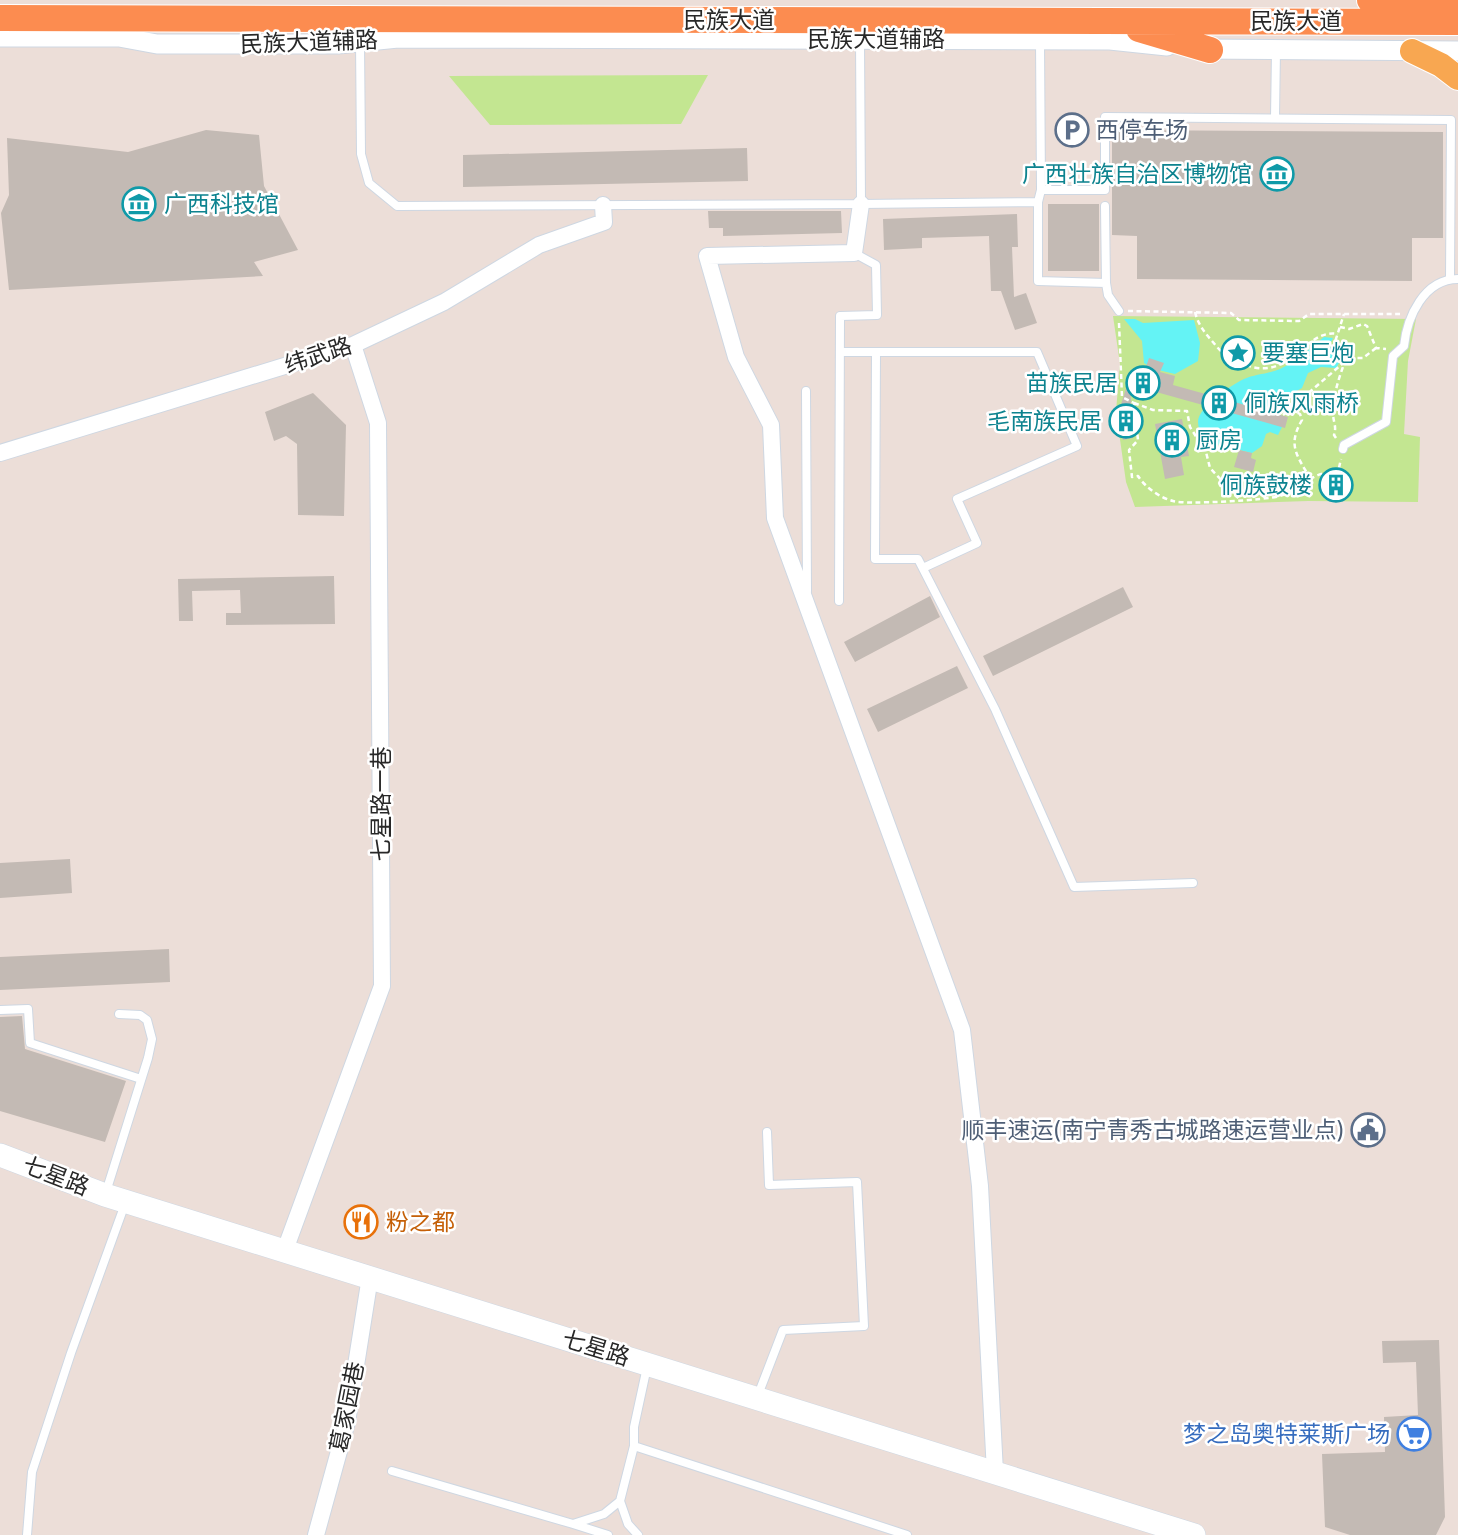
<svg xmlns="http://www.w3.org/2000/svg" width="1458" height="1535" viewBox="0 0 1458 1535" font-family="Cabin,'Noto Sans SC',sans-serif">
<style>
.green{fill:#c3e691}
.water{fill:#64f3f5}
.building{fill:#c3bab4}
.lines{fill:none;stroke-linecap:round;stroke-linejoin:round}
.service-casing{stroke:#ced7e2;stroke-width:10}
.minor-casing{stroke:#ced7e2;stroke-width:18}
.tertiary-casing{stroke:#ced7e2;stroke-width:21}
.secondary-casing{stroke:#ced7e2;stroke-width:24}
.primary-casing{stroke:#fff;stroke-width:26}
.trunk-casing{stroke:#fff;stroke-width:28}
.path{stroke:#fff;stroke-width:2.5;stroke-dasharray:5 3.5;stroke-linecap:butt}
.service{stroke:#fff;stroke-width:8}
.minor{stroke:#fff;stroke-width:16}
.tertiary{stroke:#fff;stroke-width:19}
.secondary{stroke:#fff;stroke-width:23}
.primary{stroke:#f8a751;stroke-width:24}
.trunk{stroke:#fc8c50;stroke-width:26}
.labels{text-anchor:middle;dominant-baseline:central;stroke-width:5;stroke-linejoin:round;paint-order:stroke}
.street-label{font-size:23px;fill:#282828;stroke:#fff}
.service-label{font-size:23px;fill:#4e5e75;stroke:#fff;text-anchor:start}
.culture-label{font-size:23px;fill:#0d838f;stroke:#fff;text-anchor:end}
.food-label{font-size:23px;fill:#c56008;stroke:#fff;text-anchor:start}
.shop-label{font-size:23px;fill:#366cbe;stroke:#fff;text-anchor:end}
</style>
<rect width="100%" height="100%" fill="#ecded8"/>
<path class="green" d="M708 75 681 124 490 125 449 76Z
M1113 316 1416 319 1408 361 1404 434 1420 437 1418 502 1308 501 1135 507 1126 482 1116 411 1120 364Z"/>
<path class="water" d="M1124 319H1135L1143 323 1194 320 1200 343 1198 361 1175 374 1154 369 1144 363 1142 341Z
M1324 337 1333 338 1329 346 1342 358 1336 368 1321 367 1308 373 1302 388 1282 399 1276 415 1282 427 1278 435 1270 432 1266 434 1262 446 1252 453 1235 449 1225 443 1210 447C1205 440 1198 431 1198 422 1198 407 1231 385 1244 379 1255 374 1269 374 1280 369 1297 361 1310 348 1324 337Z"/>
<path class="building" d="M206 130 259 135 264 186 298 250 254 262 263 276 9 290 1 213 9 195 7 138 128 152Z
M1112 130 1443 132V238H1412V281L1137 279V236L1112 235Z
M747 148 748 181 463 187V155Z
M1048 204H1099V271H1048Z
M708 211H841L842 233 723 236V228H709Z
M1017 214 1018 247H1012L1014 297 1026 293 1037 323 1015 330 1001 291H991L989 236 922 238V248L884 250 883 219Z
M1149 358 1164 363 1160 372 1175 376 1173 385 1288 417 1285 428 1149 390 1145 370Z
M1129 379 1134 431 1133 438 1123 440 1118 414Z
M313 393 346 425 344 516 298 515 297 444 286 436 274 441 265 412Z
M1182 419 1189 456 1181 457 1184 475 1165 479 1155 424Z
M1239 450 1252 453 1251 458 1256 460 1253 472 1234 467Z
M1347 474V496H1324V475Z
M334 576 335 624 226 625V613H241L240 590 192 591 193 621H179L178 579Z
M1123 587 1133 607 993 676 983 656Z
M930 596 940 617 855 662 844 642Z
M957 666 968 688 878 732 867 709Z
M70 859 72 893 0 898V863Z
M169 949 170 982 0 990V957Z
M22 1016 25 1049 126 1081 105 1142 0 1111V1017Z
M1439 1340 1445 1517 1436 1535H1350L1325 1527 1322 1454 1385 1452 1384 1417 1418 1415 1416 1362 1383 1363 1382 1341Z"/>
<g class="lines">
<defs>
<path id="service" d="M1040 40 1041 190
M360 42 361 154 369 183 397 206 861 204 860 39
M1275 118 1276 50
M1038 202 1041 190H1105V117L1451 120 1450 279
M861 204 1038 202V281L1106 283 1105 206
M1106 283 1108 295 1119 311
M840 352H1037L1077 446 957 499 977 543 923 568
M876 352 875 559H918L995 709 1074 887 1193 883
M806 391 807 591
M1343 449 1344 445 1386 422 1393 356 1404 346C1407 317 1424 279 1458 279
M839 601 840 316 877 315 876 265 854 253
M0 1010 28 1009 30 1043 141 1079
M106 1192 148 1058 152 1039 147 1020 140 1015 119 1014
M758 1395 783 1330 864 1326 857 1182 769 1185 767 1132
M634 1446 907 1535
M392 1471 573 1524 604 1514 620 1501
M573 1524 608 1535
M27 1535 32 1472 71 1353 125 1204
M638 1535 628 1524 620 1501 634 1446V1427L647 1367"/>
<path id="minor" d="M861 204 854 253 707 256 736 357 771 425 775 518 962 1030 980 1186 995 1472
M0 453 353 345 444 302 539 245 604 222 603 205
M285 1250 382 986 378 423 353 345
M316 1535 347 1422 370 1277"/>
<path id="tertiary" d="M0 37H119L157 44H338L398 38 1110 40 1167 46
M1197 49 1458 51"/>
<path id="secondary" d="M0 1155 105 1195 1194 1535"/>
<path id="primary" d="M1412 51 1441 65 1458 78"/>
<path id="trunk" d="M1370 0H1458
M0 18 1458 22
M1139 29 1210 50"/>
</defs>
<use href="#service" class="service-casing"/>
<use href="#minor" class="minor-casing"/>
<use href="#tertiary" class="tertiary-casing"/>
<use href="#secondary" class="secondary-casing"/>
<use href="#primary" class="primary-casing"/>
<use href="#trunk" class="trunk-casing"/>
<path class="path" d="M1128 311 1231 313 1239 320 1299 321 1309 314H1400
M1195 312C1199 328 1208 336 1218 348 1226 357 1234 361 1246 365 1292 382 1304 328 1338 334
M1119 323 1122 397 1134 403 1138 440 1129 450 1132 477 1138 476C1145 487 1160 498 1173 501 1186 505 1267 500 1280 496 1303 488 1313 470 1338 472L1341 459
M1340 327 1349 329 1363 324 1367 326 1376 348 1386 349
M1349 358H1363L1376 348
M1134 403 1153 410 1187 411 1190 427 1206 452 1210 468 1240 500
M1290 409 1300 414 1302 420C1287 446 1297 455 1311 480
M1283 415 1349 358 1342 353 1335 342 1344 314
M1336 438 1334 435C1337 426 1333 422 1333 413 1333 396 1338 381 1344 364"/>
<use href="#service" class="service"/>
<use href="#minor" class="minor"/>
<use href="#tertiary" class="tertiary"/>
<use href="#secondary" class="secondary"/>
<use href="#primary" class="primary"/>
<use href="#trunk" class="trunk"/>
</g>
<defs>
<symbol id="parking-ring" viewBox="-11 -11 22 22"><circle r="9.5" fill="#fff" stroke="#5c6f8a" stroke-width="1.5"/><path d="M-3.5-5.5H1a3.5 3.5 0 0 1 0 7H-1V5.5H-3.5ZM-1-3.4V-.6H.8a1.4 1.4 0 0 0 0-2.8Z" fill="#5c6f8a"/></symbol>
<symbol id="museum-ring" viewBox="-11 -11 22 22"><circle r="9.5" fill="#fff" stroke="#0f9aa8" stroke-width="1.5"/><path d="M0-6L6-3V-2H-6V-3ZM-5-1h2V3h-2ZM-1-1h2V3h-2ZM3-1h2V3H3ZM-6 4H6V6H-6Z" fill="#0f9aa8"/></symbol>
<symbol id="sight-ring" viewBox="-11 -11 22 22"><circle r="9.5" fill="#fff" stroke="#0f9aa8" stroke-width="1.5"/><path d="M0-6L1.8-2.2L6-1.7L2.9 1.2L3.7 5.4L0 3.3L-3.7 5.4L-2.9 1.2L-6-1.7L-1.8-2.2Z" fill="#0f9aa8"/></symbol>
<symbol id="building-ring" viewBox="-11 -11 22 22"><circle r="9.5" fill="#fff" stroke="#0f9aa8" stroke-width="1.5"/><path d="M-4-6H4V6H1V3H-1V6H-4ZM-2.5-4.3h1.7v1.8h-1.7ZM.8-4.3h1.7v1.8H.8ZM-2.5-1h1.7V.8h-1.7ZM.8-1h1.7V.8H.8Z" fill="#0f9aa8"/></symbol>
<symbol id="civic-ring" viewBox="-11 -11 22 22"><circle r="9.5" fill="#fff" stroke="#5c6f8a" stroke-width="1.5"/><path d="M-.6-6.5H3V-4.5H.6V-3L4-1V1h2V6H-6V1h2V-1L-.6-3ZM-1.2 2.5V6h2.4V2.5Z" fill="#5c6f8a"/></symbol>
<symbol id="restaurant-ring" viewBox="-11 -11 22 22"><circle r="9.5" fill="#fff" stroke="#e8710a" stroke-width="1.5"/><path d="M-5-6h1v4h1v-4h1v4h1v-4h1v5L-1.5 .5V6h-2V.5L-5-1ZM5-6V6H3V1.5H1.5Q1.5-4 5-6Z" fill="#e8710a"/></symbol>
<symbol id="supermarket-ring" viewBox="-11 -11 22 22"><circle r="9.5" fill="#fff" stroke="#3f7fe0" stroke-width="1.5"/><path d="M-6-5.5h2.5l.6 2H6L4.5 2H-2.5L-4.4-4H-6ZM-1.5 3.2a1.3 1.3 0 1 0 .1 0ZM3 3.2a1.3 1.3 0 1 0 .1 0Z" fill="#3f7fe0"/></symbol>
</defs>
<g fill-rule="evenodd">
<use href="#parking-ring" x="1053" y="111" width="38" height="38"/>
<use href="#museum-ring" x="1258" y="155" width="38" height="38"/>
<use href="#museum-ring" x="120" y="185" width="38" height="38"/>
<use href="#sight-ring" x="1219" y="334" width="38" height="38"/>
<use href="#building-ring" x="1124" y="364" width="38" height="38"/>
<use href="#building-ring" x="1200" y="384" width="38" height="38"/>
<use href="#building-ring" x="1107" y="402" width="38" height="38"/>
<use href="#building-ring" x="1153" y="421" width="38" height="38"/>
<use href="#building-ring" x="1317" y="466" width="38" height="38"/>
<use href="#civic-ring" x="1349" y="1111" width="38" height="38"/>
<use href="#restaurant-ring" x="342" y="1203" width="38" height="38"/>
<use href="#supermarket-ring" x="1395" y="1415" width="38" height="38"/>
</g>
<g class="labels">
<g class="street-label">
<text x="729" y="20">民族大道</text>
<text x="1296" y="21">民族大道</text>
<text x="876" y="39">民族大道辅路</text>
<text transform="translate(309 42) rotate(-2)">民族大道辅路</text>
<text transform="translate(318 355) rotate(-18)">纬武路</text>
<text transform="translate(381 804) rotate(-90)">七星路一巷</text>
<text transform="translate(56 1176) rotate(21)">七星路</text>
<text transform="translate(596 1348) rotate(17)">七星路</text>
<text transform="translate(347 1407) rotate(-79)">葛家园巷</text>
</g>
<g class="service-label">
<text x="1096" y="130">西停车场</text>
<text x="1344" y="1130" text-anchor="end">顺丰速运(南宁青秀古城路速运营业点)</text>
</g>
<g class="culture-label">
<text x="1252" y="174">广西壮族自治区博物馆</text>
<text x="164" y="204" text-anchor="start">广西科技馆</text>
<text x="1262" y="353" text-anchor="start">要塞巨炮</text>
<text x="1118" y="383">苗族民居</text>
<text x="1244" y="403" text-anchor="start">侗族风雨桥</text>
<text x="1102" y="421">毛南族民居</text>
<text x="1196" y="440" text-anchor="start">厨房</text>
<text x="1312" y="485">侗族鼓楼</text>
</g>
<g class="food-label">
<text x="386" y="1222">粉之都</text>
</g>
<g class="shop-label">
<text x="1390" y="1434">梦之岛奥特莱斯广场</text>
</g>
</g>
</svg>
